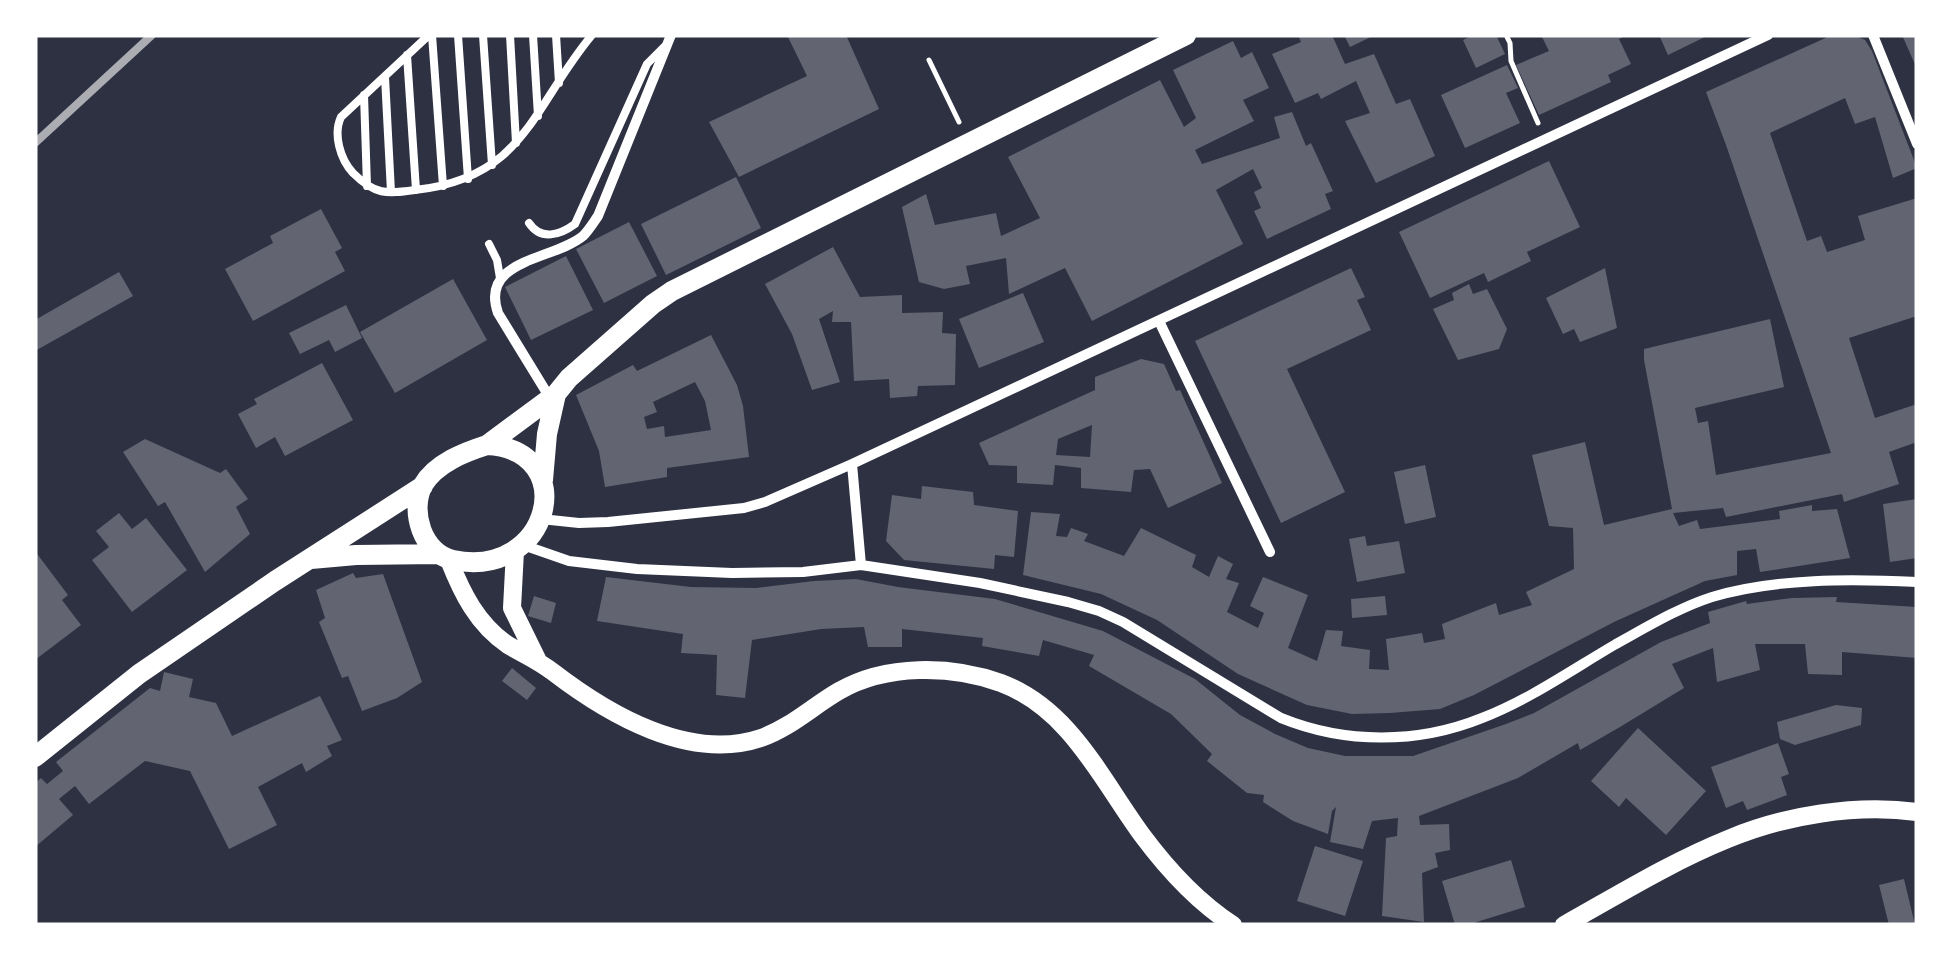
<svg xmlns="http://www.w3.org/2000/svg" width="1952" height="960" viewBox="0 0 1952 960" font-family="Rubik,sans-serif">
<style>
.building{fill:#626471;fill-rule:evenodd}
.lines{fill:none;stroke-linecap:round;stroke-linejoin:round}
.path{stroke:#fff;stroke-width:5}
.service{stroke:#fff;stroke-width:8}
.minor{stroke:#fff;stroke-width:10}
.tertiary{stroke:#fff;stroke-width:18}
.secondary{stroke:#fff;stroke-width:20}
.rail{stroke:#abadb3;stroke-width:8}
</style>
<rect width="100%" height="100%" fill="#2d3142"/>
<path class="building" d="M787 35H846L879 109 739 177 709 122 807 76Z
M1298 35H1332L1345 64 1374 54 1396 104 1410 99 1435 156 1376 183 1345 121 1370 113 1356 81 1321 99 1318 93 1295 103 1272 54 1301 42Z
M1344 35H1375L1350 47Z
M1473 35H1496L1505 54 1476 68 1463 40Z
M1541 35H1627L1619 39 1631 64 1608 75 1611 82 1539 115 1516 65 1549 51Z
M1659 35H1709L1668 55Z
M1832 35 1856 36 1865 40 1872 51 1917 168 1893 178 1875 117 1855 124 1845 98 1770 133 1807 241 1821 236 1827 252 1865 240 1858 216 1917 198V316L1849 338 1875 418 1917 404V442L1889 452 1899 484 1844 502 1842 494 1726 517 1723 508 1673 513 1679 526 1697 520 1700 529 1780 519 1779 511 1812 505V511L1837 509 1850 558 1760 572 1756 549 1737 551V575L1705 581 1614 622 1474 695 1440 709 1390 713 1352 714 1307 705 1238 674 1157 620 1101 594 1023 575 1031 512 1060 514 1056 536 1067 537 1071 528 1088 534 1084 541 1124 556 1141 528 1196 555 1192 567 1209 577 1218 556 1233 564 1226 579 1239 583 1227 612 1258 628 1264 613 1250 606 1263 577 1308 595 1288 648 1317 661 1326 630 1343 631 1341 646 1370 650 1369 669 1389 670 1386 639 1422 633 1424 643 1445 639 1442 624 1496 603 1499 615 1532 605 1526 592 1574 569 1573 528 1549 526 1532 455 1585 442 1604 525 1672 509 1644 360V349L1770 319 1784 387 1695 408 1698 423 1708 421 1716 475 1831 453 1726 145 1706 92Z
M1902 35H1917V69Z
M1233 41 1241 58 1252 52 1269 88 1243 100 1254 121 1195 150 1202 164 1280 138 1274 117 1292 112 1306 146 1311 143 1333 191 1325 194 1331 209 1267 239 1254 211 1261 208 1254 192 1262 188 1253 169 1216 190 1243 244 1092 321 1065 268 1009 294 1006 258 966 266 970 284 944 289 919 282 902 207 926 194 935 225 996 213 1001 236 1040 218 1008 157 1160 80 1184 127 1196 118 1173 70Z
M1507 65 1518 88 1506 93 1520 123 1465 148 1441 95Z
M1549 161 1580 227 1527 252 1531 261 1488 282 1484 273 1430 298 1399 232Z
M736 177 761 228 666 275 641 224Z
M321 209 342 248 335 252 345 271 253 321 225 269 273 243 270 236Z
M629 222 657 276 604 303 576 249Z
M833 247 860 297 902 295V313L943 312 942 333 956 334 955 385 918 386 917 396 890 398 889 379 854 381 851 322H832L833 311 819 319 840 382 812 390 792 334 765 284Z
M566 256 593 310 531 340 505 287Z
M1351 268 1365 297 1357 300 1371 330 1287 369 1345 492 1281 523 1195 341Z
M1605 268 1617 328 1580 342 1574 329 1563 334 1546 298Z
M119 272 133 296 35 351V320Z
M453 279 487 340 395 393 360 332Z
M1469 284 1473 294 1487 289 1507 329 1499 349 1458 360 1433 309 1454 300 1452 293Z
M1023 293 1044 342 979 368 959 319Z
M346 305 362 338 335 352 329 340 300 354 289 333Z
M711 335 737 385 743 406 749 457 667 468V477L605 487 599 451 576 395 633 365 637 371ZM695 382 705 401 711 430 665 437 664 426 647 429 644 417 657 412 653 402Z
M1141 359 1164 364 1176 391 1180 390 1222 483 1168 508 1150 469 1134 470 1131 492 1081 488V468L1055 465 1053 485 1017 483V466L989 465 979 443 1095 390V377ZM1092 425 1090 457 1056 455 1058 439Z
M322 363 353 420 285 456 275 437 256 448 238 414 257 404 254 399Z
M145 439 220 473 226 469 248 499 236 507 250 534 205 572 165 502 158 506 123 452Z
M1425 465 1436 517 1405 524 1394 472Z
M922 486 973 492 974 505 1018 511 1014 557 995 555 994 569 904 560 886 541 892 495 921 499Z
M1917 499V558L1890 562 1883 504Z
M119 513 132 529 146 518 187 570 132 612 92 560 109 547 96 531Z
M1365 536 1367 546 1399 541 1405 573 1357 582 1349 539Z
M35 551 68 595 62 600 81 625 35 660Z
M353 573 356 578 383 574 422 682 397 698 362 711 348 676 342 678 319 622 325 618 316 590Z
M606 577 691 587 756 588 814 581 856 579 898 587 995 599 1103 631 1195 679 1240 715 1275 734 1308 748 1345 756H1413L1506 724 1534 713 1661 642 1710 623 1708 612 1746 601 1747 604 1792 598 1837 597 1836 602 1917 607V658L1842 652V675L1808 674 1805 644H1755L1760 670 1717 682 1713 648 1672 664 1684 688 1620 727 1580 750 1578 743 1518 778 1419 816 1420 825 1449 824 1450 850 1435 853 1438 867 1422 873 1424 922 1382 916 1386 838 1397 836 1398 818 1372 821 1363 849 1330 842 1336 807 1332 811 1328 834 1293 821 1263 802 1264 795 1247 793 1207 761 1212 754 1171 714 1089 666 1094 655 1043 640 1039 656 982 646 983 638 902 629V647H868L864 627 821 629 752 640 745 698 716 695 717 655 681 653 683 634 597 621Z
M534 596 556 603 551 623 528 616Z
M1385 596 1387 615 1352 618 1351 599Z
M512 668 536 688 527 700 502 681Z
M164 672 193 679 189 697 216 703 232 736 320 696 342 740 327 746 332 756 306 772 302 763 258 787 277 825 229 849 190 771 145 761 89 804 75 786 59 799 73 815 35 847V783L41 778 47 784 63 771 56 762 150 688 160 691Z
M1836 705 1862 708 1861 725 1795 745 1780 739 1777 722Z
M1638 728 1706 791 1666 835 1626 798 1619 807 1591 781Z
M1778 743 1789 774 1781 777 1787 795 1747 810 1743 801 1726 808 1711 767Z
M1315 846 1363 861 1345 916 1297 901Z
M1511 860 1525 907 1467 925H1455L1442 881Z
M1904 879 1915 925H1889L1879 885Z"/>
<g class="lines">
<path class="path" d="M1506 35 1510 43 1511 61 1538 123
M929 60 959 122"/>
<path class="service" d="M429 35 341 117C333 134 340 159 353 173 375 195 386 194 415 190 525 178 532 107 592 35
M432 35 443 186
M458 35 468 179
M483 35 492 165
M510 35 516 143
M533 35 538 116
M556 35 559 83
M407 55 416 190
M385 77 391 192
M364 95 367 186
M529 223C541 241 560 235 575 224L647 64 664 47
M489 244 497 260 500 278"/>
<path class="minor" d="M1873 35 1917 144
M1159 321 1270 552
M550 398 498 313C479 259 554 260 583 236 589 230 593 223 598 216L671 35
M852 464 861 565
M541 519 579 523 608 522 744 508 765 502 852 464 1768 35
M523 545 569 561 637 569 732 573 803 572 861 565 980 583 1068 602 1099 611 1123 622 1281 718C1345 744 1418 744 1482 718 1529 700 1573 669 1616 644 1647 627 1678 608 1712 597 1775 578 1852 579 1917 582"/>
<path class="tertiary" d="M515 551 512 608 538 661
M449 560C462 593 477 624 508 645 523 654 539 661 553 672 609 715 690 762 761 738 790 728 813 706 839 691 886 664 951 665 1001 683 1070 709 1101 779 1142 835 1168 870 1196 901 1233 925
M1564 925C1618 895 1671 862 1728 839 1785 815 1856 804 1917 812"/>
<path class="secondary" d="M487 445 556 394 569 378 653 304 672 291 1186 35
M487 445C582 450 551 580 453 560 423 554 409 511 423 485 436 463 465 452 487 445Z
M543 480 547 434 556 394
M311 559 356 555 439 554
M35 757 139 674 275 581 423 486"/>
<path class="rail" d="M35 143 152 35"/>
</g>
<rect width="1952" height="960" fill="none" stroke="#ffffff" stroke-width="75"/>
</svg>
